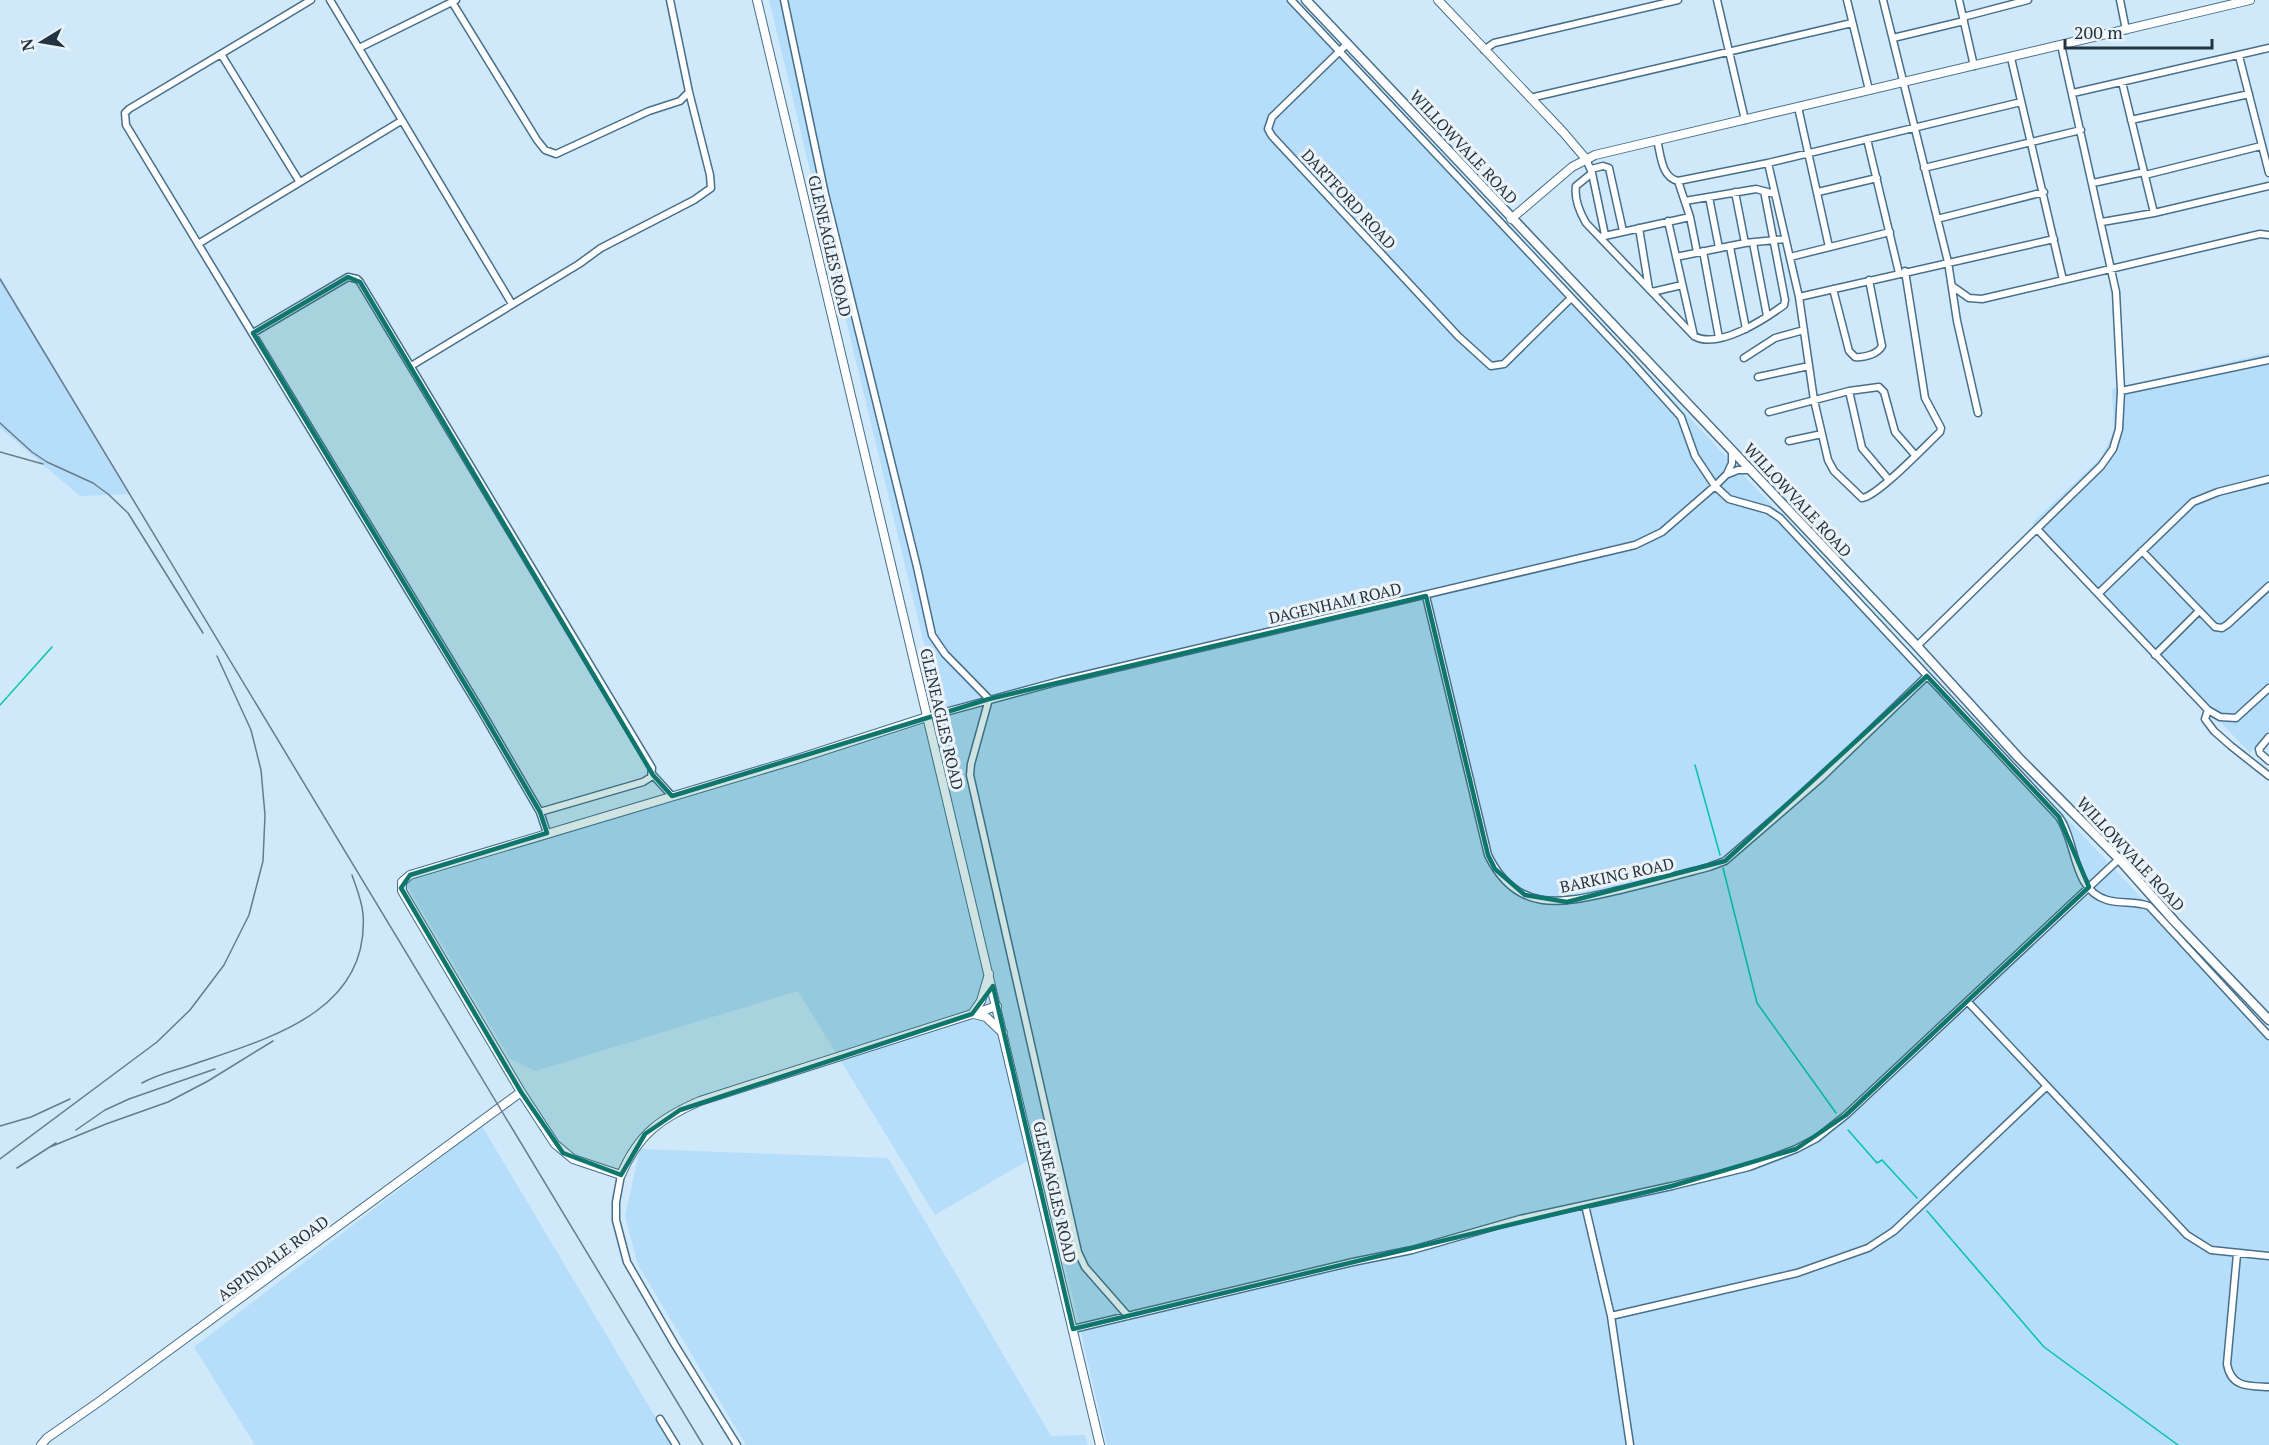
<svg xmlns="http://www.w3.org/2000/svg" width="2269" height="1445" viewBox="0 0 2269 1445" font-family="'PT Serif',serif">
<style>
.built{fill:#b6defa}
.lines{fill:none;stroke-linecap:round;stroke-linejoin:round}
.stream{stroke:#00c4ab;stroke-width:1.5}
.minor-casing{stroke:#476f8a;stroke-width:9}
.tertiary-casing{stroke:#476f8a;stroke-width:10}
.secondary-casing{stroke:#476f8a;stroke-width:11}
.minor{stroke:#fff;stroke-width:6}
.tertiary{stroke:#fff;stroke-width:8}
.secondary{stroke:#fff;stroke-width:8}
.rail{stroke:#677b8a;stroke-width:1.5}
.marked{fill:#0f766e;fill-opacity:0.2;stroke:#0f766e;stroke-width:4.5;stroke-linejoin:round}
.labels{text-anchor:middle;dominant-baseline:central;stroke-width:6;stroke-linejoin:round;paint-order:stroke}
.street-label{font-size:16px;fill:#233440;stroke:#ebf3f9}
</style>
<rect width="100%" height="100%" fill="#cfe9fb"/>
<path class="built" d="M769 0H1296L2269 1033V1445H1107L1039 1154 935 1215 798 991 535 1071 510 1059 405 882 942 719Z
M0 276 130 494 80 496 0 428Z
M2269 353V731L2250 753 2032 523 2101 458 2114 431 2112 389Z
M482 1126 672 1445H255L194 1347Z
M640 1149 888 1158 1051 1436 1085 1435 1088 1445H746L638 1265 625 1216Z"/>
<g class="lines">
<path class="stream" d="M0 705 52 647
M1695 765 1720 855
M1723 868 1757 1003 1836 1113
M1848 1130 1877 1163 1882 1160 1917 1198
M1927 1211 2044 1347 2178 1445"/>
<defs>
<path id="minor" d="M311 0 129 109 125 113 126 125 480 709 540 812 547 833
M330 0 512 304
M784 0 825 194 917 567 932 635 945 654 989 699 971 764 970 775 1078 1252 1085 1267 1128 1316
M1291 0 1629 359 1681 417 1695 456 1715 486 1729 499 1768 510 1780 518 2059 817C2077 842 2072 890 2107 900 2121 904 2135 901 2149 906L2269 1036
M1717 0 1745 120
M1847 0 1869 90
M1883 0 1948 262 1957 321 1978 413
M1959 0 1974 66
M2120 0 2126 30
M452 2 537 140 545 150 556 154 649 111 680 101 689 92
M1963 17 2028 0
M1893 38 1964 21
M1347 44 1272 117 1268 129 1272 136 1458 336 1491 366 1504 364 1571 298
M359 48 456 0
M1484 50 1494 43 1678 0
M221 54 299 181
M2239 56 2269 173
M2011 58 2063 280
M2122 82 2154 213
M2073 93 2269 48
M1530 98 1852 23
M1798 107 1829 247
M2131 120 2249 94
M1867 139 1899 273
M1657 140C1661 155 1661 177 1678 181L1768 163 2021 102
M1586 159 1592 173 1605 235
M1768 163 1799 297 1814 400 1828 460 1834 471 1862 498C1877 497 1926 445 1940 432L1941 428 1925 398 1905 271
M1924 168 2081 130
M1591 169 1603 166 1609 168 1623 231
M1592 173 1576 186C1574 199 1579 211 1586 223L1694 336C1718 350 1765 319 1784 305L1785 300 1764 191
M2145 175 2261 146
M1678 181 1690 217 1697 252
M2093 183 2144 172
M1735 192 1745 243
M1818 192 1877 178
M1709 197 1719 248
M1685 201 1756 189 1775 194
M1937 219 2044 192
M1668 221 1694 336
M2102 222 2154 213 2269 186
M1639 228 1649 289
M1600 237 1690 217
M1753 243 1767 316
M198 244 401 121
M1730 247 1746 329
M1703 251 1719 338
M1676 257 1745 243 1785 239
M1790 257 1890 232
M1952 286 1969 298 1982 299 2260 234 2269 235
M1833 289 1849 351 1855 357C1864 358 1878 354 1882 346L1869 280
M1652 292 1682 285
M1799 297 2054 239
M253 333 348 277 357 279 360 282 652 768 651 777 643 782 540 812
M1744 358 1775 338 1804 330
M411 366 579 264 601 248 694 200 711 188 710 175 689 92 670 0
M1758 377 1809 366
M1849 391 1862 448 1889 480
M2121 391 2269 360
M1769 412 1849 391 1879 387 1884 392 1895 432 1915 455
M1789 441 1822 434
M1728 474 1738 470H1749
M2037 529 2208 710 2220 717 2236 718 2269 688
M2142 551 2215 627 2222 628 2228 624 2269 586
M2099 593 2193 502 2218 492 2269 479
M1426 596 1488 855C1518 917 1566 902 1620 890 1650 883 1679 875 1709 867L1725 861 1821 778 1927 676
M1917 646 2101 466 2113 449 2119 429 2121 391 2116 292 2061 45
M2155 655 2199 611
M2208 710 2205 719 2214 731 2231 746 2269 776
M927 717 1060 681 1635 545 1662 532 1715 486 1727 474 1732 463V453
M2269 737 2259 749 2260 753 2269 761
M652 774 672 796
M1968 1002 2187 1235 2211 1250 2269 1256
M621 1175 616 1202V1220L627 1262 675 1345 737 1445
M1585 1205 1611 1316 1630 1445
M2237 1254 2227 1364C2231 1388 2249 1386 2269 1387
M1611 1316 1797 1273 1868 1248 1894 1231 2047 1086
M1073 1329 1353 1262 1412 1250 1520 1219 1672 1186 1749 1167 1796 1149 1817 1138 1846 1115 2119 859
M660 1419 676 1445"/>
<path id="tertiary" d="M757 0 1100 1445
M1438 0 1563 132 1586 159
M1511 219 1572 167 1595 155 2250 0
M927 717 791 761 410 875 402 882V891L521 1092 555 1144 573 1159 621 1175C638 1134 661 1118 700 1101L997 1006
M972 1014 981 1001 989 974
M974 1014 986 1017 1003 1033
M41 1445 47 1438 100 1401 521 1092"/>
<path id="secondary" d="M1306 0 1917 646 2018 757 2119 859 2175 922 2269 1020"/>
</defs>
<use href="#minor" class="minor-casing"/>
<use href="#tertiary" class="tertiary-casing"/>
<use href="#secondary" class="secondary-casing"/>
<use href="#minor" class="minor"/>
<use href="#tertiary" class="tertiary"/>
<use href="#secondary" class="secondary"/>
<path class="rail" d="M0 279 703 1445
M0 423 32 452 47 462 93 483 108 494 128 513 203 633
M0 452 43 464
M142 1083C160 1073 178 1070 197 1063 270 1038 370 1011 363 914 362 901 356 887 352 875
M0 1126 31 1117 70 1099
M76 1130 105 1110 129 1099 215 1069
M50 1147 106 1124 168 1102 208 1081 273 1041
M0 1159 157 1042 190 1010 224 965 249 915 263 861 265 815 261 770 251 730 217 656
M17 1168 56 1143"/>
</g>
<path class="marked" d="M348 277 360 282 653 775 672 796 989 699 1426 596 1488 855 1495 869 1525 895 1567 902 1725 861 1927 676 2059 817 2089 887 1846 1115 1796 1149 1672 1186 1073 1329 993 986 972 1014 680 1110 645 1134 621 1175 563 1153 521 1092 401 888 410 875 547 833 540 812 480 709 253 333Z"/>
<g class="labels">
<g class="street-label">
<text transform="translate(1464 147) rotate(47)">WILLOWVALE ROAD</text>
<text transform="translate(1349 199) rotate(47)">DARTFORD ROAD</text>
<text transform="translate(830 246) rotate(77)">GLENEAGLES ROAD</text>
<text transform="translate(1798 500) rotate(47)">WILLOWVALE ROAD</text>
<text transform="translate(1335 603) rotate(-13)">DAGENHAM ROAD</text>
<text transform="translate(942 719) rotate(77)">GLENEAGLES ROAD</text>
<text transform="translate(2131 854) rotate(47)">WILLOWVALE ROAD</text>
<text transform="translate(1617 875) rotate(-12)">BARKING ROAD</text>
<text transform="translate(1055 1192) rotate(77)">GLENEAGLES ROAD</text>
<text transform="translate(273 1258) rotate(-36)">ASPINDALE ROAD</text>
</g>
</g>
<g transform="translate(42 42) rotate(259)" stroke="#ebf3f9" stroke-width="4.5" paint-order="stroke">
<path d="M0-4.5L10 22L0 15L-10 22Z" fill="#233440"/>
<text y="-9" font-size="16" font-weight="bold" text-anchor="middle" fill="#233440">N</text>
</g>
<path d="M2065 39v9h147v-9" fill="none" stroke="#233440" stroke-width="3"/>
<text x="2074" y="39" font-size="18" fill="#233440" stroke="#ebf3f9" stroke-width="4.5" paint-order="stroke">200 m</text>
</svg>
